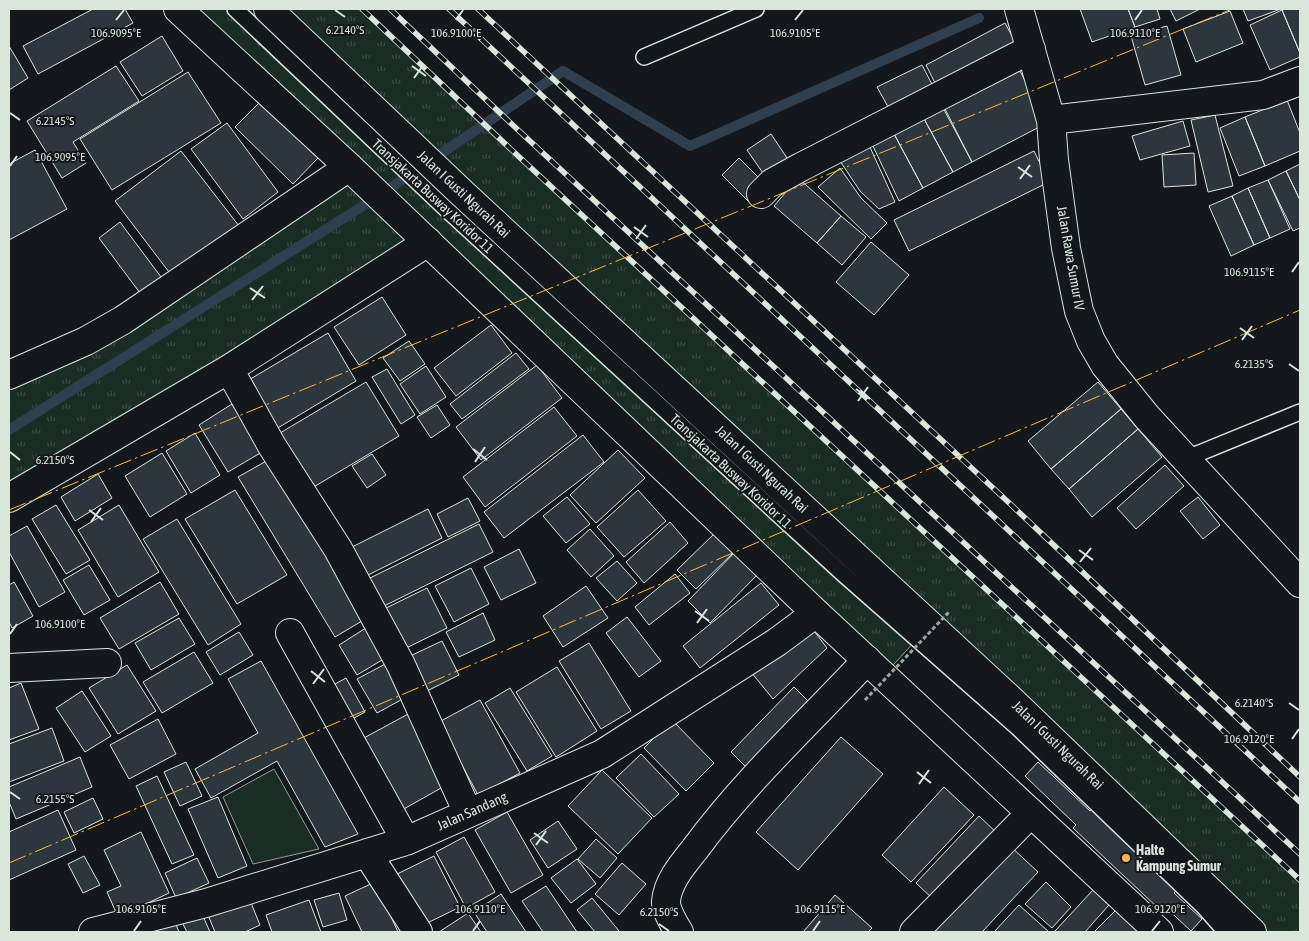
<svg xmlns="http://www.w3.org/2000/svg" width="1309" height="941" viewBox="0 0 1309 941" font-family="'Asap Condensed',sans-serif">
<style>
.grass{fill:url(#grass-tufts);stroke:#939e99}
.pitch{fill:#1a2d24;stroke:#939e99}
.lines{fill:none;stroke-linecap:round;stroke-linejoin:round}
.stream{stroke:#2f3f4d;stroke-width:10}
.building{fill:#2c363c;stroke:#d8e6dc}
.lane-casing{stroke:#d8e6dc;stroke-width:18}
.street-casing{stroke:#d8e6dc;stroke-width:30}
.primary-casing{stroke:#d8e6dc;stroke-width:30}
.lane{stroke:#14181c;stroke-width:15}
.street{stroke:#14181c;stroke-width:28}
.primary{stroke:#14181c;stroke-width:28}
.rail-casing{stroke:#d8e6dc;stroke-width:5.5}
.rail{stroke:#14181c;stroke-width:4;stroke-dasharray:11;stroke-linecap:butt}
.path-bridge{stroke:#9da8a2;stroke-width:3;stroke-dasharray:4 2.5;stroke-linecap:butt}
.power{stroke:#ffb74d;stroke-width:1;stroke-dasharray:18 4 2.5 4;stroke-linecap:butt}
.ticks{fill:none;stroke:#d8e6dc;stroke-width:2}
.poi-dot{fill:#ffb74d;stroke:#14181c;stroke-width:2}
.labels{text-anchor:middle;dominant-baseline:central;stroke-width:4;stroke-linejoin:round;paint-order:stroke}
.street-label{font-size:14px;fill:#d8e6dc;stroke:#14181c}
.poi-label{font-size:14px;font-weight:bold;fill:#d8e6dc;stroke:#14181c;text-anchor:start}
.ticks-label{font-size:12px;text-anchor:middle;fill:#d8e6dc;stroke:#14181c;stroke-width:4;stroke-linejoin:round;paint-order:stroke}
</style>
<defs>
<pattern id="grass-tufts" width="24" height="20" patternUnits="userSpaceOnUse" patternTransform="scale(1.25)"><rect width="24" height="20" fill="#1a2d24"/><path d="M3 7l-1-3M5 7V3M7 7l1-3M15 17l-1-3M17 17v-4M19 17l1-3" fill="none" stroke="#3b4b43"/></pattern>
</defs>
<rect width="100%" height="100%" fill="#14181c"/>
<path class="grass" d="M178 9H235L917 639 884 675 428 242 9 494V374L349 167Z
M268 9H360L1300 880V932H1252Z"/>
<path class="pitch" d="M274 769 319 849 253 864 223 797Z"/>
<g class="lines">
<path class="stream" d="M9 430 377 197 563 71 690 146 979 18"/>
</g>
<path class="building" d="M93 9H125L133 23 38 74 23 46Z
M1080 9H1128L1135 27 1092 42Z
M1128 9H1157L1160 19 1135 27Z
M1170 9H1200L1176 21Z
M1243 9H1281L1248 21Z
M1286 9H1300V53L1282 10Z
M1282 10 1300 53V57L1270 70 1250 25Z
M1230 11 1243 43 1196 62 1183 29Z
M1005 23 1018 47 938 89 926 65Z
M1167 26 1181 75 1145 85 1131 36Z
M162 36 183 71 142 96 120 62Z
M9 46 28 78 9 90Z
M922 65 936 92 892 114 877 87Z
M116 66 139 101 73 142 86 163 62 178 27 121Z
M1020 71 1047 123 972 162 945 109Z
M188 72 221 123 112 190 80 139Z
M1287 100 1300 133V151L1265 166 1245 117Z
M260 102 318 158 293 184 235 127Z
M942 106 972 162 953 172 923 117Z
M1215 115 1233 186 1208 192 1191 120Z
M923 117 953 172 923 188 893 132Z
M1245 117 1265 166 1239 176 1220 128Z
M1183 121 1190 146 1140 160 1132 136Z
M227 123 278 192 243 219 191 149Z
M893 132 923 188 899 201 872 144Z
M771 134 789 161 765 176 747 150Z
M869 145 895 202 879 209 860 191 840 161Z
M35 150 67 209 9 240V164Z
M181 151 239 226 172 276 115 201Z
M1034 151 1049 182 909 251 894 220Z
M1194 153 1196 185 1164 187 1162 155Z
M739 158 765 184 748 201 722 175Z
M1300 164V200L1286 171Z
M840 168 861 198 887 223 871 239 818 187Z
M1286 171 1300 200V228L1293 231 1268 180Z
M798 178 841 216 817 243 774 206Z
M1268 180 1290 229 1270 238 1248 188Z
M1248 188 1270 238 1254 245 1232 196Z
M1232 196 1254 245 1231 256 1209 206Z
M841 216 866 237 842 265 817 243Z
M120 222 161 277 140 293 99 238Z
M871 242 909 275 874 315 836 282Z
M382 297 406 335 359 365 334 327Z
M491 325 512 353 456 396 434 368Z
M328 333 356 381 276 429 247 381Z
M409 341 425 364 400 381 383 358Z
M516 353 529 369 462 419 450 404Z
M537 365 562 398 481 460 456 427Z
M426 366 446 397 420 414 400 384Z
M387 369 415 415 401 424 372 377Z
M366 382 399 436 312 488 280 433Z
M1098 382 1121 409 1051 469 1028 441Z
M232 404 262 452 228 472 199 425Z
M437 405 450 425 431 438 417 417Z
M554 407 577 436 485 507 463 477Z
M1121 409 1138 429 1069 489 1051 469Z
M1138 429 1162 457 1092 517 1069 489Z
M195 433 220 475 191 493 166 451Z
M583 435 604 462 504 538 484 512Z
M618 450 645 478 596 523 570 495Z
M162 453 187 494 150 517 125 476Z
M372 454 386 475 367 488 352 466Z
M270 459 367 618 335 637 238 477Z
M1165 465 1184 486 1136 529 1117 508Z
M98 474 112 498 75 521 61 497Z
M235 490 287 575 237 604 185 519Z
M638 490 666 521 624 557 597 527Z
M567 497 590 524 566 543 543 516Z
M1198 497 1220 525 1203 539 1180 511Z
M468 498 480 521 448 537 437 514Z
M56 505 90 560 66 574 32 519Z
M119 505 159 572 118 597 78 530Z
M428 509 442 538 362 578 348 549Z
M177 519 241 624 208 645 143 539Z
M670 522 688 543 644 583 626 562Z
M479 524 493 552 380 608 366 580Z
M27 526 65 592 39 607 9 552V536Z
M590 529 614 556 591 577 567 550Z
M714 534 733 553 696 589 677 570Z
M519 549 536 583 501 600 484 567Z
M735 552 758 574 710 623 688 601Z
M617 561 637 583 617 601 596 578Z
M89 565 110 600 84 615 63 580Z
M471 568 489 604 454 622 435 586Z
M675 574 690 593 649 625 635 607Z
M14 582 33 616 12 628 9 622V585Z
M160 582 179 614 119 649 100 618Z
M761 583 779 605 700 668 683 646Z
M586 586 608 618 563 647 543 616Z
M427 588 447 628 398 652 378 612Z
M483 613 495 640 459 657 446 632Z
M627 617 661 661 639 677 606 633Z
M179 618 195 644 151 670 135 643Z
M369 626 387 657 357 675 339 645Z
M811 627 827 648 773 699 751 672Z
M239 632 253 655 220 675 206 652Z
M442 641 459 675 425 692 408 657Z
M589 643 631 711 601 729 559 661Z
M194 652 213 683 162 713 143 682Z
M261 661 358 834 325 847 277 761 211 798 195 769 258 733 228 679Z
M391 661 410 695 377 713 357 679Z
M127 665 156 711 118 734 89 688Z
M557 667 597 731 556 757 516 692Z
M346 678 365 712 345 723 326 689Z
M21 683 39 729 9 740V688Z
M794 687 814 707 751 772 731 752Z
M510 688 552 756 527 771 485 703Z
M82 691 111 736 85 752 56 708Z
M480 700 520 773 478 795 439 722Z
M410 713 450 783 402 810 362 739Z
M158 719 176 754 129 779 110 745Z
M672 720 714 763 686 791 644 748Z
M52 728 64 761 9 782V744Z
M841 737 883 774 798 870 756 832Z
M641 754 679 794 654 817 616 778Z
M80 757 92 787 16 819 9 802V787Z
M186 762 202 796 180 806 164 772Z
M1038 762 1090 811 1093 807 1179 888 1174 893 1202 919 1191 931 1162 904 1158 908 1073 828 1076 825 1025 776Z
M602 770 652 818 618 854 568 806Z
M157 776 194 855 172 864 136 786Z
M944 787 974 815 911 882 882 855Z
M218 797 247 866 218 878 188 809Z
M93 798 103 819 74 833 64 812Z
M58 810 76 850 9 880V832Z
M507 812 543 875 511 893 475 830Z
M979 816 998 834 935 901 916 883Z
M558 821 577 849 548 868 530 840Z
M141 832 169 893 118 917 107 892 121 886 104 850Z
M464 837 495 892 466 908 436 852Z
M596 839 617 858 600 878 578 859Z
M1009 845 1038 872 982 932H931Z
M84 856 100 885 83 893 68 864Z
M434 856 460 907 419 927 393 876Z
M197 858 209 883 176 898 165 873Z
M577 859 596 884 571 903 551 878Z
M622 863 646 884 619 915 595 894Z
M375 882 398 932H362L345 896Z
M1046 882 1071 907 1052 928 1025 904Z
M546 886 577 932H543L522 901Z
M1093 890 1109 905 1085 932H1057L1055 931Z
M339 893 347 920 323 927 314 900Z
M501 894 526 932H487L474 912Z
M835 895 872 928 868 932H803Z
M249 898 260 925 245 932H215L208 915Z
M592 898 619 931 617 932H595L577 910Z
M309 900 321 932H272L266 915Z
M1019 905 1049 932H994Z
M1118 908 1144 932H1094Z
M468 913 481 932H439Z
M202 914 210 932H187L182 922Z
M175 922 179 932H152Z"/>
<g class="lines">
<defs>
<path id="lane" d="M235 9 446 209 842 573 1017 727 1204 907 1226 932
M644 57 756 9
M1185 459 1300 412"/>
<path id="street" d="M1019 9 1051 120 1054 160 1066 248 1079 311 1091 341 1105 365 1147 417 1300 583
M1051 120 1263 95 1300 81
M761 194 772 183 801 167 1031 49
M229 369 272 446 338 549 401 665 468 813
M9 375 86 341 123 320 349 167
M9 498 229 369 428 242
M290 633 406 841
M9 668 107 663
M367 853 418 932
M93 932 206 903 406 841 602 754 777 642 816 613
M679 932C675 926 665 909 666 901 668 881 683 864 695 849 746 780 809 722 867 660
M914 932 1031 813"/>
<path id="primary" d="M178 9 349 167 816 613 1159 932
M268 9 463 194 1013 702 1252 932"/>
</defs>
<use href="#lane" class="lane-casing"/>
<use href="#street" class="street-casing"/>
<use href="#primary" class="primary-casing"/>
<use href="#lane" class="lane"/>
<use href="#street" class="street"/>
<use href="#primary" class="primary"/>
<defs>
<path id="rail" d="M362 9 516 154 1300 880
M390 9 517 129 1300 854
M449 9 1300 802
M478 9 1006 500 1300 777"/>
</defs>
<use href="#rail" class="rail-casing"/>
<use href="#rail" class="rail"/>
<path class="path-bridge" d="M865 700 949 612"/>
<path class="power" d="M9 510 1232 9
M9 863 1300 310"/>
</g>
<path class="ticks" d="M335 10 345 17M116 20 124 10M456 20 463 10M795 20 803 10M1135 20 1142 10M412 66 426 76M414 78 424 64M10 113 20 120M10 166 17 156M1018 167 1032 177M1020 179 1030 165M634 227 648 237M636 239 646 225M1292 272 1299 262M250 288 265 298M252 300 263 286M1240 328 1254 338M1242 340 1252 326M1289 364 1299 371M856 389 870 399M858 401 868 387M473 449 487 460M10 452 20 460M475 462 485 447M89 510 103 520M91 522 101 508M1079 550 1093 560M1080 562 1091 548M695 611 709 621M697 623 707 609M10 634 17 624M311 671 325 682M313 684 324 669M1289 703 1299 710M1292 739 1299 729M917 772 931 783M919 784 929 770M10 792 20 799M534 833 548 843M536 845 546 831M659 924 669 931M134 931 141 921M473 931 480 921M813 931 820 921M1152 931 1160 921"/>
<circle class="poi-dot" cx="1126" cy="858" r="5"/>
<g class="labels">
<g class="street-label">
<text transform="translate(464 194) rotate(43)">Jalan I Gusti Ngurah Rai</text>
<text transform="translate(433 196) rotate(43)">Transjakarta Busway Koridor 11</text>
<text transform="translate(1071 258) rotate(80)">Jalan Rawa Sumur IV</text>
<text transform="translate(762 469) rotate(43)">Jalan I Gusti Ngurah Rai</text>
<text transform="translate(731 471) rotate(43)">Transjakarta Busway Koridor 11</text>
<text transform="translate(1058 745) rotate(44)">Jalan I Gusti Ngurah Rai</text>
<text transform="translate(472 811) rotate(-24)">Jalan Sandang</text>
</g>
<g class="poi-label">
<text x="1136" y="850">Halte<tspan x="1136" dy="16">Kampung Sumur</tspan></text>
</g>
</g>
<g class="ticks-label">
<text x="345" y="34">6.2140°S</text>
<text x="116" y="37">106.9095°E</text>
<text x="456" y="37">106.9100°E</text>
<text x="795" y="37">106.9105°E</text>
<text x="1135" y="37">106.9110°E</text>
<text x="55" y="125">6.2145°S</text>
<text x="60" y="161">106.9095°E</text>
<text x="1249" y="276">106.9115°E</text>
<text x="1254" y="368">6.2135°S</text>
<text x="55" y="464">6.2150°S</text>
<text x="60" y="628">106.9100°E</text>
<text x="1254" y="707">6.2140°S</text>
<text x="1249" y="743">106.9120°E</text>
<text x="55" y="803">6.2155°S</text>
<text x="141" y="913">106.9105°E</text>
<text x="480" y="913">106.9110°E</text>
<text x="820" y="913">106.9115°E</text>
<text x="1160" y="913">106.9120°E</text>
<text x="659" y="916">6.2150°S</text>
</g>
<rect width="1309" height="941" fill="none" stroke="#d8e6dc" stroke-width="20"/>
</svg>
